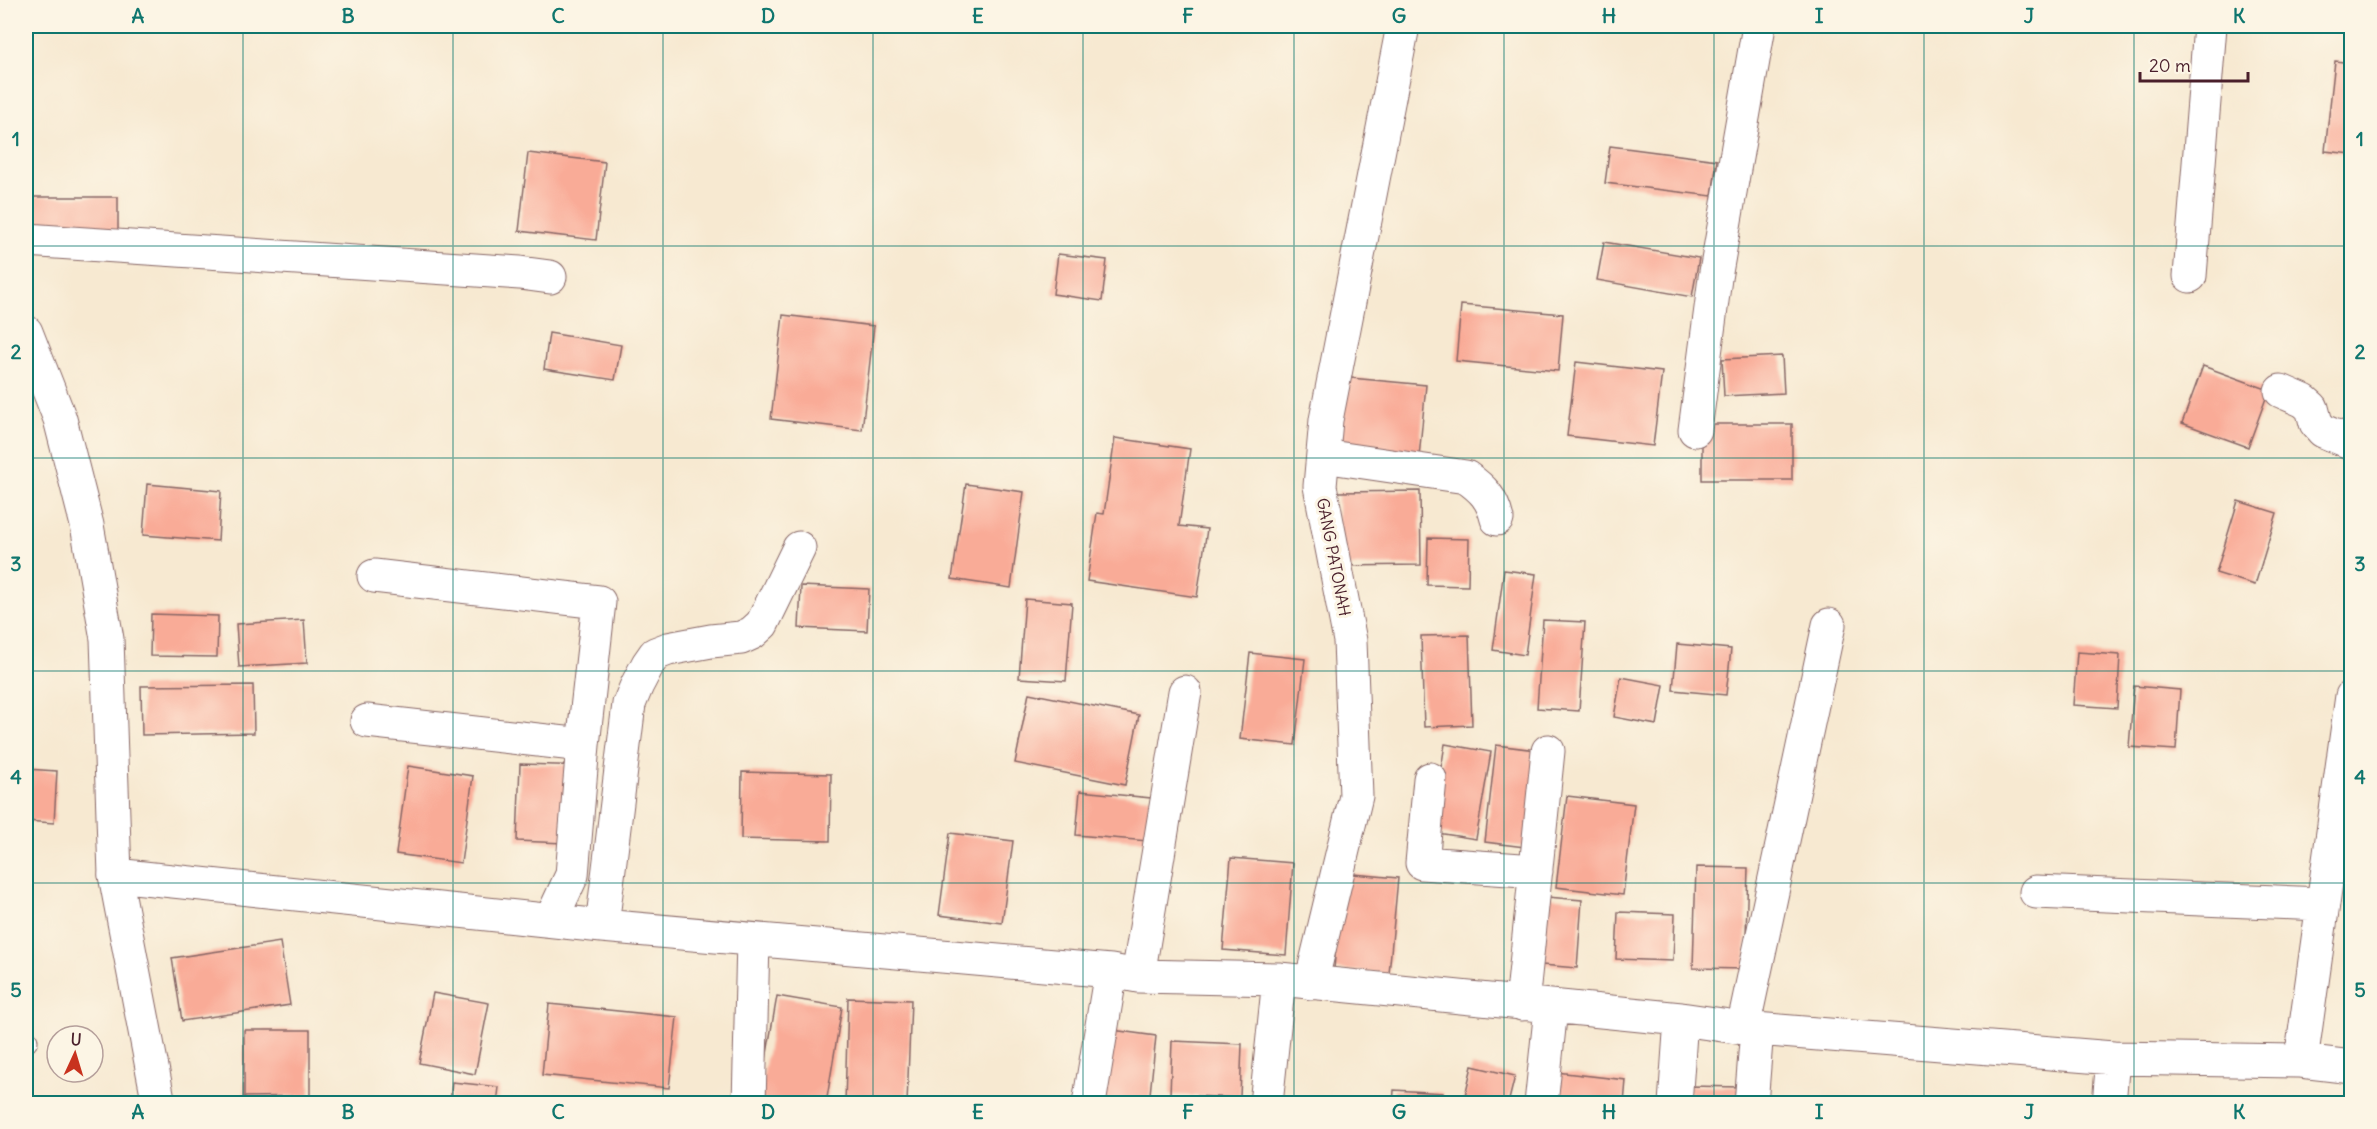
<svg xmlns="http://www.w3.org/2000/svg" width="2377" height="1129" viewBox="0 0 2377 1129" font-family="Delius,sans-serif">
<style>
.building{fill:#f9ab97}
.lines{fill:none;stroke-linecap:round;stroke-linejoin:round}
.service-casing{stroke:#876665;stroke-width:23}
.minor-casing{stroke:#876665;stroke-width:35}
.primary-casing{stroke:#876665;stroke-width:35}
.service{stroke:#fff;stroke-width:21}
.minor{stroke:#fff;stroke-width:33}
.primary{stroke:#fff;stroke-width:33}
.grid{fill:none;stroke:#0f766e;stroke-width:1.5;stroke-opacity:0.55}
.labels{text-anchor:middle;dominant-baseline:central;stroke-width:6;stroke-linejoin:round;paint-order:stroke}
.street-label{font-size:16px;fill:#4a1f2b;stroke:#fcf5e5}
.neatline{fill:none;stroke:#0f766e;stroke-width:2}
.grid-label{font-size:20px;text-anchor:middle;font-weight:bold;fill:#0f766e}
</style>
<rect width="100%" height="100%" fill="#fcf5e5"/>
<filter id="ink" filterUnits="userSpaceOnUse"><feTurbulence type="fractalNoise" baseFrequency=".0167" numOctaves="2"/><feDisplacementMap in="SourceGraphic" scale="12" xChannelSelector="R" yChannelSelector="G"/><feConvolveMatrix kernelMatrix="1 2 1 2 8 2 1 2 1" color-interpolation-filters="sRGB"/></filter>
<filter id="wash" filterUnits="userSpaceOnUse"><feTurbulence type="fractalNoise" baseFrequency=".008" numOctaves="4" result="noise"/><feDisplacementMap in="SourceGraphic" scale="24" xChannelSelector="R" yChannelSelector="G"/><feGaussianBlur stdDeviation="1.35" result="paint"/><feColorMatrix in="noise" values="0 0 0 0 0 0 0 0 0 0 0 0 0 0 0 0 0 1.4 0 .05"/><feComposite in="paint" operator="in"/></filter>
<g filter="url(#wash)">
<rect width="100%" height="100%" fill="#f7e9d1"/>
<g id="blocks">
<path class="building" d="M2335 61 2352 63V154L2325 151Z
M1610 146 1717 160 1712 196 1605 183Z
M528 153 605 162 596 240 519 231Z
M34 197H118V231H35Z
M1604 242 1699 258 1692 297 1597 280Z
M1058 254 1107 260 1102 301 1053 294Z
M1461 305 1563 314 1558 371 1456 361Z
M783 315 874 326 862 430 771 419Z
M549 333 621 345 615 380 544 369Z
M1782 356 1784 393 1724 396 1722 359Z
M1576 362 1662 372 1653 446 1567 436Z
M2203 366 2269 390 2248 447 2182 423Z
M1340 377 1426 385 1419 457 1333 449Z
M1702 424H1792V480H1702Z
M1115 438 1190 449 1179 526 1207 529 1197 597 1087 581 1097 513 1104 514Z
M147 484 221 491 218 541 143 535Z
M966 484 1024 492 1011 588 952 579Z
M1420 491 1421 565 1339 566 1338 492Z
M2238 501 2277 513 2255 585 2216 573Z
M1428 538 1469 539 1468 586 1427 585Z
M1504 570 1536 574 1525 655 1493 650Z
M801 586 869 589 867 631 799 628Z
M1025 599 1072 603 1066 681 1019 678Z
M151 614 218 616 217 657 150 656Z
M304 620 307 663 239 667 236 624Z
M1543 620 1585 622 1579 711 1537 708Z
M1469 635 1472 725 1424 727 1421 636Z
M1677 644 1731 649 1726 695 1673 690Z
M2077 652 2120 655 2117 708 2073 705Z
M1250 653 1305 659 1295 745 1240 739Z
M1621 677 1664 685 1657 725 1614 717Z
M253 685 254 733 142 735 141 686Z
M2134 686 2180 690 2176 750 2129 747Z
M1029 693 1139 715 1125 785 1015 763Z
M1445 744 1491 752 1476 839 1431 832Z
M1496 745 1544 751 1533 848 1485 842Z
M520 764 591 766 588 844 517 841Z
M408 766 473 776 461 863 396 854Z
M26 769 57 771 54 823 26 821Z
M742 772 831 774 830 841 741 839Z
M1080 791 1151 798 1148 841 1076 835Z
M1567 796 1634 804 1623 895 1556 887Z
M950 833 1013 841 1002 923 939 915Z
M1231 858 1293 863 1286 955 1223 950Z
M1696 867 1748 868 1745 969 1693 968Z
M1342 873 1398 878 1389 974 1334 969Z
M1547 897 1582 900 1577 968 1542 965Z
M1618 912 1675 914 1673 961 1616 959Z
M280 942 290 1005 182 1021 172 958Z
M433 993 489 1003 475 1074 419 1063Z
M777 996 842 1007 826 1104H782L759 1100Z
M848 998 911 1000 907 1104H845Z
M549 1004 677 1017 669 1088 542 1075Z
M244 1030H310V1096L244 1097Z
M1112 1030 1156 1036 1149 1104H1103Z
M1172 1041 1242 1044 1240 1098 1170 1095Z
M1472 1066 1515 1076 1508 1104H1463Z
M1556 1072 1626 1080 1624 1104H1553Z
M452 1082 499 1087 497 1104H450Z
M1689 1086 1740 1087 1739 1104H1689Z
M1394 1090 1443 1093 1442 1104H1393Z"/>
</g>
</g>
<g filter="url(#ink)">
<use href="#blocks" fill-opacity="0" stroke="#876665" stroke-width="1.5"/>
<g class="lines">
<defs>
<path id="service" d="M26 1041H27"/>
<path id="minor" d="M26 240 520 273 550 277
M2190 276 2210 26
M2281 391 2304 401 2312 408 2316 423 2323 431 2352 443
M1695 430 1715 278 1759 26
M1323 456 1466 477C1483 489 1492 498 1497 519
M374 576 599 602 583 745
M367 721 583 745 572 875 551 920
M1430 779 1422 863 1536 871
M115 875 602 926 1111 971 1138 976 1279 979 1681 1019 1743 1028 2113 1058 2301 1061 2352 1067
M2036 892 2322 904
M602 926 629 704 637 685 648 664 655 654 668 649 711 641 741 638 752 633 762 624 799 548
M1138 976 1185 692
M1311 983 1356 796 1350 641 1320 486 1326 420 1403 26
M1522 1004 1548 751
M1743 1028 1829 625
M2301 1061 2352 696
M749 1104 753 940
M1089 1104 1111 971
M1266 1104 1279 979
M1541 1104 1551 1008
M1675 1104 1681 1019
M1751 1104 1757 1029
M2109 1104 2113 1058"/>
<path id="primary" d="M26 332 60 419 87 525 107 639 115 875 159 1104"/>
</defs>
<use href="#service" class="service-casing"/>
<use href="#minor" class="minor-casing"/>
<use href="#primary" class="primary-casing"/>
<use href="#service" class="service"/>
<use href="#minor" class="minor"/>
<use href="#primary" class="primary"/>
</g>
</g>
<path class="grid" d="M243 26V1104M453 26V1104M663 26V1104M873 26V1104M1083 26V1104M1294 26V1104M1504 26V1104M1714 26V1104M1924 26V1104M2134 26V1104M26 246H2352M26 458H2352M26 671H2352M26 883H2352"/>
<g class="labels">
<g class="street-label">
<text transform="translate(1334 557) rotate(79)">GANG PATONAH</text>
</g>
</g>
<rect width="2377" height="1129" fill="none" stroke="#fcf5e5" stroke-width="66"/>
<g transform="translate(75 1054) rotate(4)"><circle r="28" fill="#fcf5e5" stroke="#b59f9b" stroke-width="1.5"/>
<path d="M0-4.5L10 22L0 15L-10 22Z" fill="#c8321e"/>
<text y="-9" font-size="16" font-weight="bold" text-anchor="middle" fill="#4a1f2b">U</text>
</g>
<path d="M2140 72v9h108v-9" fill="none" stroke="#4a1f2b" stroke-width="3"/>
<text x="2149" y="72" font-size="18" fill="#4a1f2b" stroke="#fcf5e5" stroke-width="4.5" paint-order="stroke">20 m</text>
<rect x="33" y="33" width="2311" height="1063" class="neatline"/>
<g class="grid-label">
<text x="138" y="23">A</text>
<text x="348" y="23">B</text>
<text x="558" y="23">C</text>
<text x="768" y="23">D</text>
<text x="978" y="23">E</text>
<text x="1188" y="23">F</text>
<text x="1399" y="23">G</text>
<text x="1609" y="23">H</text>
<text x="1819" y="23">I</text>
<text x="2029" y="23">J</text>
<text x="2239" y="23">K</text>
<text x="16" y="146">1</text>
<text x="2360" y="146">1</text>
<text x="16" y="359">2</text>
<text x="2360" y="359">2</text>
<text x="16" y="571">3</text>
<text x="2360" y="571">3</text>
<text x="16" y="784">4</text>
<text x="2360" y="784">4</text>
<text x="16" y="997">5</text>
<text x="2360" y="997">5</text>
<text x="138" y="1119">A</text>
<text x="348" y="1119">B</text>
<text x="558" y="1119">C</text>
<text x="768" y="1119">D</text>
<text x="978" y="1119">E</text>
<text x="1188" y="1119">F</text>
<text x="1399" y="1119">G</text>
<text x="1609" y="1119">H</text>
<text x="1819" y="1119">I</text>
<text x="2029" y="1119">J</text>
<text x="2239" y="1119">K</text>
</g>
</svg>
